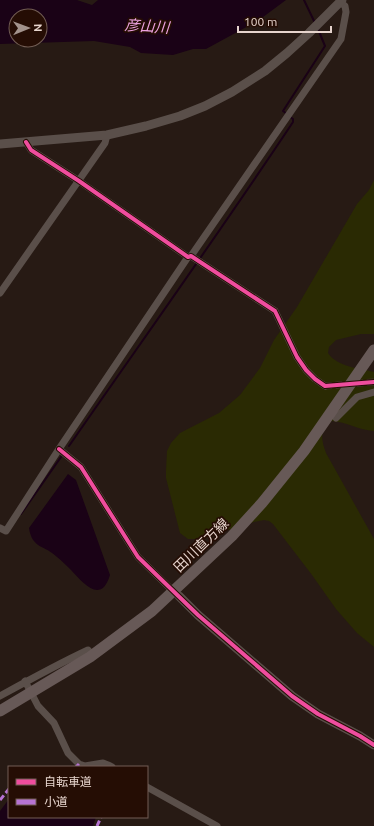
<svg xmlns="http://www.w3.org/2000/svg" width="374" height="826" viewBox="0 0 374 826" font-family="Ubuntu,'Noto Sans JP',sans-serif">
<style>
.green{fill:#2a2a03}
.water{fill:#1a0216;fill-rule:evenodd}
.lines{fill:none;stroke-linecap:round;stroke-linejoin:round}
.stream{stroke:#1a0216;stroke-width:2}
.minor-tunnel{stroke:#443630;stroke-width:7;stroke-dasharray:7 3.5;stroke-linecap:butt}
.minor{stroke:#5a4f4a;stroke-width:7}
.tertiary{stroke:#5a4f4a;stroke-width:9}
.primary{stroke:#675957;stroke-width:11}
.quiet{stroke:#b673d3;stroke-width:3;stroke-dasharray:6 3;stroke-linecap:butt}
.cycleway-casing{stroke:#250d04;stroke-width:6}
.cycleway{stroke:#ef4d9e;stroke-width:4}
.labels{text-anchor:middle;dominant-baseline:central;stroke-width:3.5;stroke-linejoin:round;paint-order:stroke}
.street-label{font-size:14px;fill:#e6d4cd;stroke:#250d04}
.water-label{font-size:15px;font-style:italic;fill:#eca2e0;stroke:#250d04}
</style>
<rect width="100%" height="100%" fill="#271a14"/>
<path class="green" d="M374 180V334H361L336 340 329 347 328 353C337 367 359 368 374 372V431C359 430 346 422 332 421 319 430 321 439 326 453L374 539V647L357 633 336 609 312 575 273 524 269 521 264 520 254 522 198 539H188L180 533 166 478V471L167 451 171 443 180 433 219 413 240 395 260 368 274 340 297 307 357 204 369 190Z"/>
<path class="water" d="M0 0H77L92 5 98 0H286L259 20 206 49H193L173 55 141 53 130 47 94 41 0 44ZM16 16H40V40H16Z
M68 474 76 480 110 575C101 605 83 583 71 570 66 565 62 561 57 557 45 545 32 549 29 528Z
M9 799V817H96L93 826H0V811Z"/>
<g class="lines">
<path class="stream" d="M304 0 315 23
M287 114 283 111 325 46 318 29
M69 446C144 338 220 232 293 122V119L290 117
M21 514 61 457"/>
<path class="minor-tunnel" d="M325 386 374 382"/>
<path class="minor" d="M26 142 31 150 79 181 188 257 191 256 275 311 297 357 306 370 315 379 325 386
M191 256 341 39 346 12 345 6 340 2
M0 293 105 143 107 135
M336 418 357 397 374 392
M59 449 81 467 138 557 176 594
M0 528 6 531 59 449 188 257
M25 681 38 706 54 723 68 753 79 764 85 766 103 763 108 765 112 767
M0 696C29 680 58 664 88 650L92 655
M147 787 217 826"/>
<path class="tertiary" d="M0 144 107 135 146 126 180 116 205 106 232 92 265 71 287 53 309 33 342 0
M179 596 198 615 292 696 318 714 360 736 374 745"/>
<path class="primary" d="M0 711 90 657 152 611 232 536 262 503 304 451 374 350"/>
<path class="quiet" d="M76 767 79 764
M0 800 9 789
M97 826 101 817"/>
<defs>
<path id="cycleway" d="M26 142 31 150 79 181 188 257 191 256 275 311 297 357 306 370 315 379 325 386 374 382
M59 449 81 467 138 557 198 615 292 696 318 714 360 736 374 745"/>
</defs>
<use href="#cycleway" class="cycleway-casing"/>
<use href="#cycleway" class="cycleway"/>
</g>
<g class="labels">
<g class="street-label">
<text transform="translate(201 545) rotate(-44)">田川直方線</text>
</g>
<g class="water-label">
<text transform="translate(147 26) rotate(4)">彦山川</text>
</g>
</g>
<rect x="8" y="766" width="140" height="52" fill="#250d04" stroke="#725d54"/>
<rect x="16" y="779" width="20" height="6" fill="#ef4d9e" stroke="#725d54"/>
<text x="44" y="786" font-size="12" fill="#e6d4cd">自転車道</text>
<rect x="16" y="799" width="20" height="6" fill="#b673d3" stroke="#725d54"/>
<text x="44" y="806" font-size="12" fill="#e6d4cd">小道</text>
<g transform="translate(28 28) rotate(89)"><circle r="19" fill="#250d04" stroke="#725d54"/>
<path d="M0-3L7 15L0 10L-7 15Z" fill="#a3938c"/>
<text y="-6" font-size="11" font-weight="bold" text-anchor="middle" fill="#e6d4cd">N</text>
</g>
<path d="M238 26v6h93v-6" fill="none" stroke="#e6d4cd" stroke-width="2"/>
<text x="244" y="26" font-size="12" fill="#e6d4cd" stroke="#250d04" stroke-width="3" paint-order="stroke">100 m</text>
</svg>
